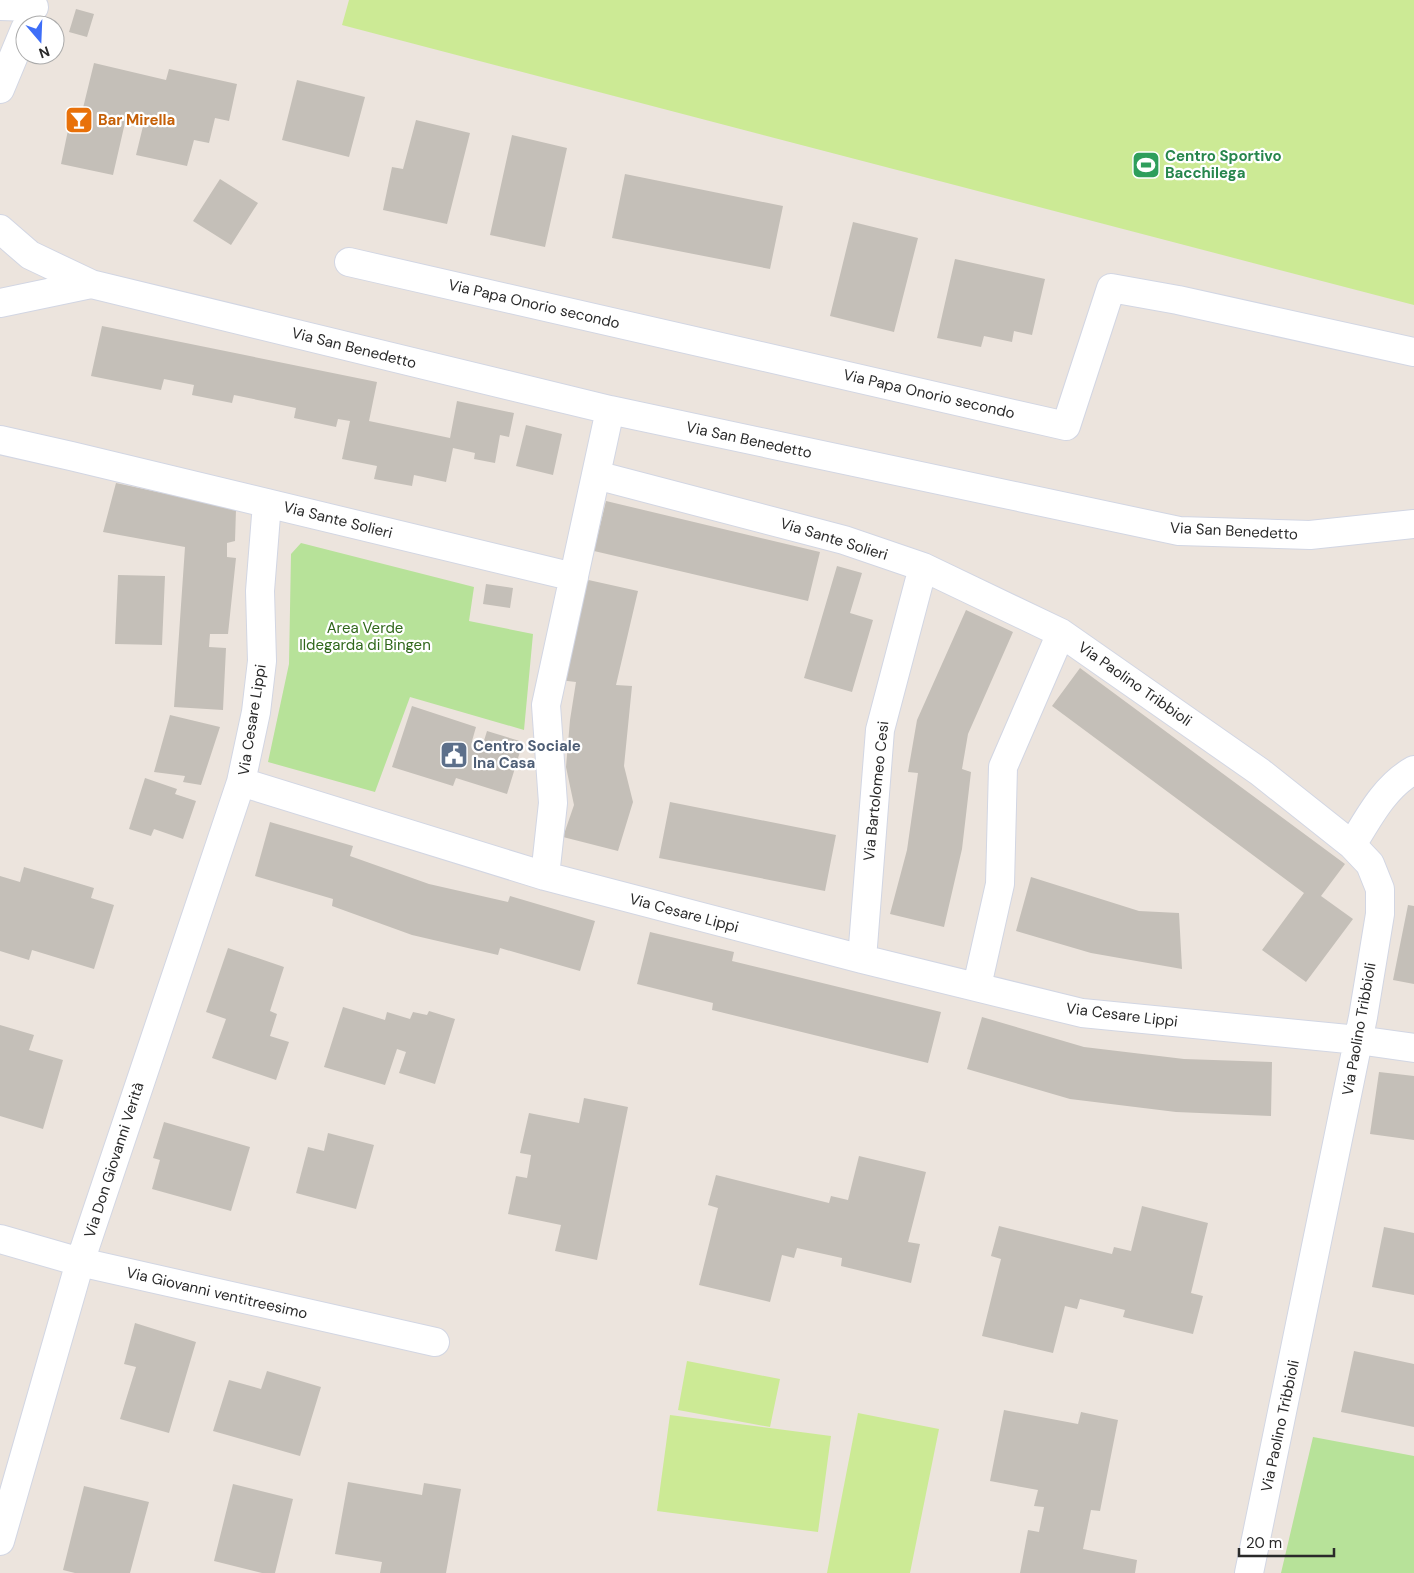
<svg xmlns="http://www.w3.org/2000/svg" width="1414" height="1573" viewBox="0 0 1414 1573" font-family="'DM Sans',sans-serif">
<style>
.green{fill:#b7e299}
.pitch{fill:#ccea95}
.building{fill:#c4bfb8}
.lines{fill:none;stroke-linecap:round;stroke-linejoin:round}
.minor-casing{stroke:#d2d6e3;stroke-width:30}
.minor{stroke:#fff;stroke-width:28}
.labels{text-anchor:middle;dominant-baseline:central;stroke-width:4.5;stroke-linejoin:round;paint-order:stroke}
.food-label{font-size:15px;font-weight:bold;fill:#c56008;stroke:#fff;text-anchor:start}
.leisure-label{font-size:15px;font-weight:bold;fill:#27864d;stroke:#fff;text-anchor:start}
.street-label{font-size:15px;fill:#2a2a2a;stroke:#fff}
.park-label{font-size:15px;fill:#30671b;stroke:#fff}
.service-label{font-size:15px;font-weight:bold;fill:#4e5e75;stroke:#fff;text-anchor:start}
</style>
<rect width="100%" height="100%" fill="#ece4dd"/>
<path class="green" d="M301 543 474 587 469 621 533 634 524 730 410 697 375 792 268 762 289 664 291 554Z
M1313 1437 1414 1456V1573H1281Z"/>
<path class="pitch" d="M349 0H1414V305L342 25Z
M687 1361 780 1379 770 1427 678 1410Z
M858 1413 939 1429 910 1573H827Z
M670 1415 831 1436 818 1532 657 1511Z"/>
<path class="building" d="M76 9 94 14 87 37 69 32Z
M94 63 166 80 169 69 237 84 229 121 215 118 209 143 194 140 187 166 136 155 145 118 127 114 113 175 61 164 73 106 83 108Z
M297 80 365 97 349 157 282 140Z
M416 120 470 133 447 224 383 210 392 167 403 169Z
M512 135 567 148 545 247 490 235Z
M625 174 783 206 770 269 612 238Z
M220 179 258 203 231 245 193 221Z
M853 222 918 238 894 332 830 316Z
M955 259 1045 279 1032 335 1014 331 1012 342 984 336 981 347 937 338Z
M102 326 377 382 369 421 450 438 457 401 514 413 509 437 500 435 495 463 474 459 475 453 453 448 446 482 414 475 412 486 374 479 377 466 342 459 350 421 338 419 336 427 294 418 296 408 234 395 232 403 192 395 194 385 164 379 161 390 91 376Z
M526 425 562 434 553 475 516 466Z
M116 483 236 509 235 541 227 543V557L236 558 228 634H210L209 647 226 648 223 710 174 707 185 547 103 532Z
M606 501 820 552 808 601 594 551Z
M837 566 862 573 850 613 873 620 852 692 804 678Z
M118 575 165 576 162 645 115 644Z
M584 579 638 591 616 685 632 686 624 766 633 802 618 851 563 837 574 805 566 767 570 720 576 682 559 680Z
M486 584 513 588 510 608 483 604Z
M966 610 1013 632 968 734 962 769 971 772 962 849 944 927 890 914 907 850 918 773 908 772 917 720Z
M1080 668 1345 864 1321 896 1353 919 1306 982 1262 950 1304 893 1052 706Z
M412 706 476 727 472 741 483 744 487 731 523 742 507 794 456 778 453 786 392 767Z
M170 715 220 727 201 785 183 782 185 776 154 772Z
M145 778 177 789 175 794 196 801 183 839 154 829 151 836 129 829Z
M670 802 836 835 825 891 659 858Z
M270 822 353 846 350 856 429 884 508 902 510 896 595 921 580 971 500 948 498 955 412 935 332 906 333 899 255 876Z
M24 867 94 888 91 898 114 905 94 969 32 950 29 960 0 951V876L20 882Z
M1031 877 1139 911 1179 913 1182 969 1091 953 1016 931Z
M1408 905 1414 906V984L1393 980Z
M650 932 734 952 732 961 941 1012 928 1063 712 1010 713 1003 637 984Z
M228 948 284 967 270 1011 277 1014 270 1036 289 1042 276 1080 212 1058 226 1019 206 1012Z
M343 1007 385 1020 387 1012 410 1019 413 1012 427 1015 429 1011 455 1019 435 1084 399 1073 406 1052 397 1049 385 1085 324 1067Z
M982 1017 1084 1047 1184 1059 1272 1062 1271 1116 1176 1112 1070 1099 967 1069Z
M0 1025 34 1035 29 1050 63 1060 43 1129 0 1116Z
M1379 1072 1414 1076V1140L1370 1134Z
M584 1098 628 1107 597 1260 555 1251 561 1225 508 1214 516 1176 527 1178 531 1155 520 1153 529 1113 579 1123Z
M164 1122 250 1147 231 1211 152 1189 160 1160 153 1158Z
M328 1133 374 1145 356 1209 296 1193 308 1147 324 1151Z
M859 1156 926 1172 908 1242 920 1244 911 1283 841 1266 842 1258 797 1248 794 1258 782 1255 770 1302 699 1285 718 1208 708 1205 716 1175 829 1203 831 1196 848 1200Z
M1142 1206 1208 1223 1191 1293 1203 1296 1193 1334 1123 1317 1125 1310 1080 1299 1077 1309 1065 1306 1053 1353 982 1336 1001 1259 991 1256 999 1226 1112 1254 1114 1247 1131 1251Z
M1384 1227 1414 1233V1295L1372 1287Z
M135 1323 196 1342 169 1433 120 1419 136 1367 124 1364Z
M1354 1351 1414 1364V1427L1341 1412Z
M267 1371 321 1387 300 1456 213 1431 229 1380 261 1389Z
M1004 1410 1078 1424 1081 1412 1118 1420 1100 1511 1091 1510 1083 1549 1137 1560 1135 1573H1020L1028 1530 1039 1532 1044 1507 1034 1506 1038 1490 990 1481Z
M348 1482 422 1495 424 1483 461 1489 446 1573H380L382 1562 335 1554Z
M233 1484 293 1499 275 1573H262L214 1561Z
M84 1486 149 1502 130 1573H75L63 1570Z"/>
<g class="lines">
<defs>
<path id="minor" d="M0 6 34 7
M0 89 25 29
M0 229 30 255 91 284 610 410 1179 531 1310 535 1414 524
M349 262 1066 426 1111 288 1178 300 1414 352
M0 303 91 284
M0 440 71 456 574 577
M596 475 844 540 923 567 1061 633 1260 772 1352 845 1370 864 1380 889V914L1363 1017 1249 1573
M241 782 545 876 862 959 1082 1013 1358 1040 1414 1048
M1352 845C1369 817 1385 786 1414 770
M545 876 553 803 546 705 610 410
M862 959 880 730 923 567
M977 986 1000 884 1003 767 1061 633
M0 1239 80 1262 435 1342
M0 1541 80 1262 241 782 256 712 262 661 260 591 267 503"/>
</defs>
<use href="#minor" class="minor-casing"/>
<use href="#minor" class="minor"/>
</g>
<defs>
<symbol id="bar-square" viewBox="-11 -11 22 22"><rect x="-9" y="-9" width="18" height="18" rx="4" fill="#e8710a" stroke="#fff"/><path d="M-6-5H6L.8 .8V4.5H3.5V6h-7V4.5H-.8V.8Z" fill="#fff"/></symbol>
<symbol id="stadium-square" viewBox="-11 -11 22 22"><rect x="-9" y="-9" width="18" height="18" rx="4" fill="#2e9e5b" stroke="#fff"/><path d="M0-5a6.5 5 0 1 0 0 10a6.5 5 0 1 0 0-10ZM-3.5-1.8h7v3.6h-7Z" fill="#fff"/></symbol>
<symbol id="civic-square" viewBox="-11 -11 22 22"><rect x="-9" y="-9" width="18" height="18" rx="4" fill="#5c6f8a" stroke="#fff"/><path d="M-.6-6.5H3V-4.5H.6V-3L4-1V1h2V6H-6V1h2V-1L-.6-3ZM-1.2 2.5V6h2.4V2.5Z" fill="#fff"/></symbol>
</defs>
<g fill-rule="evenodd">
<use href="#bar-square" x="63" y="104" width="32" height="32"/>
<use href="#stadium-square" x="1130" y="149" width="32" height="32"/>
<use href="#civic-square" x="438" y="739" width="32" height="32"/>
</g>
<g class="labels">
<g class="food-label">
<text x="98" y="120">Bar Mirella</text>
</g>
<g class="leisure-label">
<text x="1165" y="156">Centro Sportivo<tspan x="1165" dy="17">Bacchilega</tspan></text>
</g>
<g class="street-label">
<text transform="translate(534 304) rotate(13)">Via Papa Onorio secondo</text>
<text transform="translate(354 348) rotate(14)">Via San Benedetto</text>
<text transform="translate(929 394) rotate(13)">Via Papa Onorio secondo</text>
<text transform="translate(749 440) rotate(12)">Via San Benedetto</text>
<text transform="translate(338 520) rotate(14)">Via Sante Solieri</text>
<text transform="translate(1234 531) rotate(3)">Via San Benedetto</text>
<text transform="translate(834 539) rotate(17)">Via Sante Solieri</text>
<text transform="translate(1135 684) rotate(35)">Via Paolino Tribbioli</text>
<text transform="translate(252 720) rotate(-81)">Via Cesare Lippi</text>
<text transform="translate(876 791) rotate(-84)">Via Bartolomeo Cesi</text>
<text transform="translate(684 913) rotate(15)">Via Cesare Lippi</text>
<text transform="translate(1122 1015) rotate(7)">Via Cesare Lippi</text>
<text transform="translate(1359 1029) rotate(-80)">Via Paolino Tribbioli</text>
<text transform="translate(114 1160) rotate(-72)">Via Don Giovanni Verità</text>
<text transform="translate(217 1293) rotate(13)">Via Giovanni ventitreesimo</text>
<text transform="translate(1280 1426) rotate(-78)">Via Paolino Tribbioli</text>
</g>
<g class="park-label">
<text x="365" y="628">Area Verde<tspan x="365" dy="17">Ildegarda di Bingen</tspan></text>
</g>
<g class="service-label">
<text x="473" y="746">Centro Sociale<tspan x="473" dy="17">Ina Casa</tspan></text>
</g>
</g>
<g transform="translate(40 40) rotate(161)"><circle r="24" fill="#ffffff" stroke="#aaaaaa"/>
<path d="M0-4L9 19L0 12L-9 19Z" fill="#3e6ef8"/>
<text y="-8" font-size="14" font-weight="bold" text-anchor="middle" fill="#2a2a2a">N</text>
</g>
<path d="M1239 1548v8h95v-8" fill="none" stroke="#2a2a2a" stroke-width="2.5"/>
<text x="1246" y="1548" font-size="15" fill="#2a2a2a" stroke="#ffffff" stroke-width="4" paint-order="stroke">20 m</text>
</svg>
